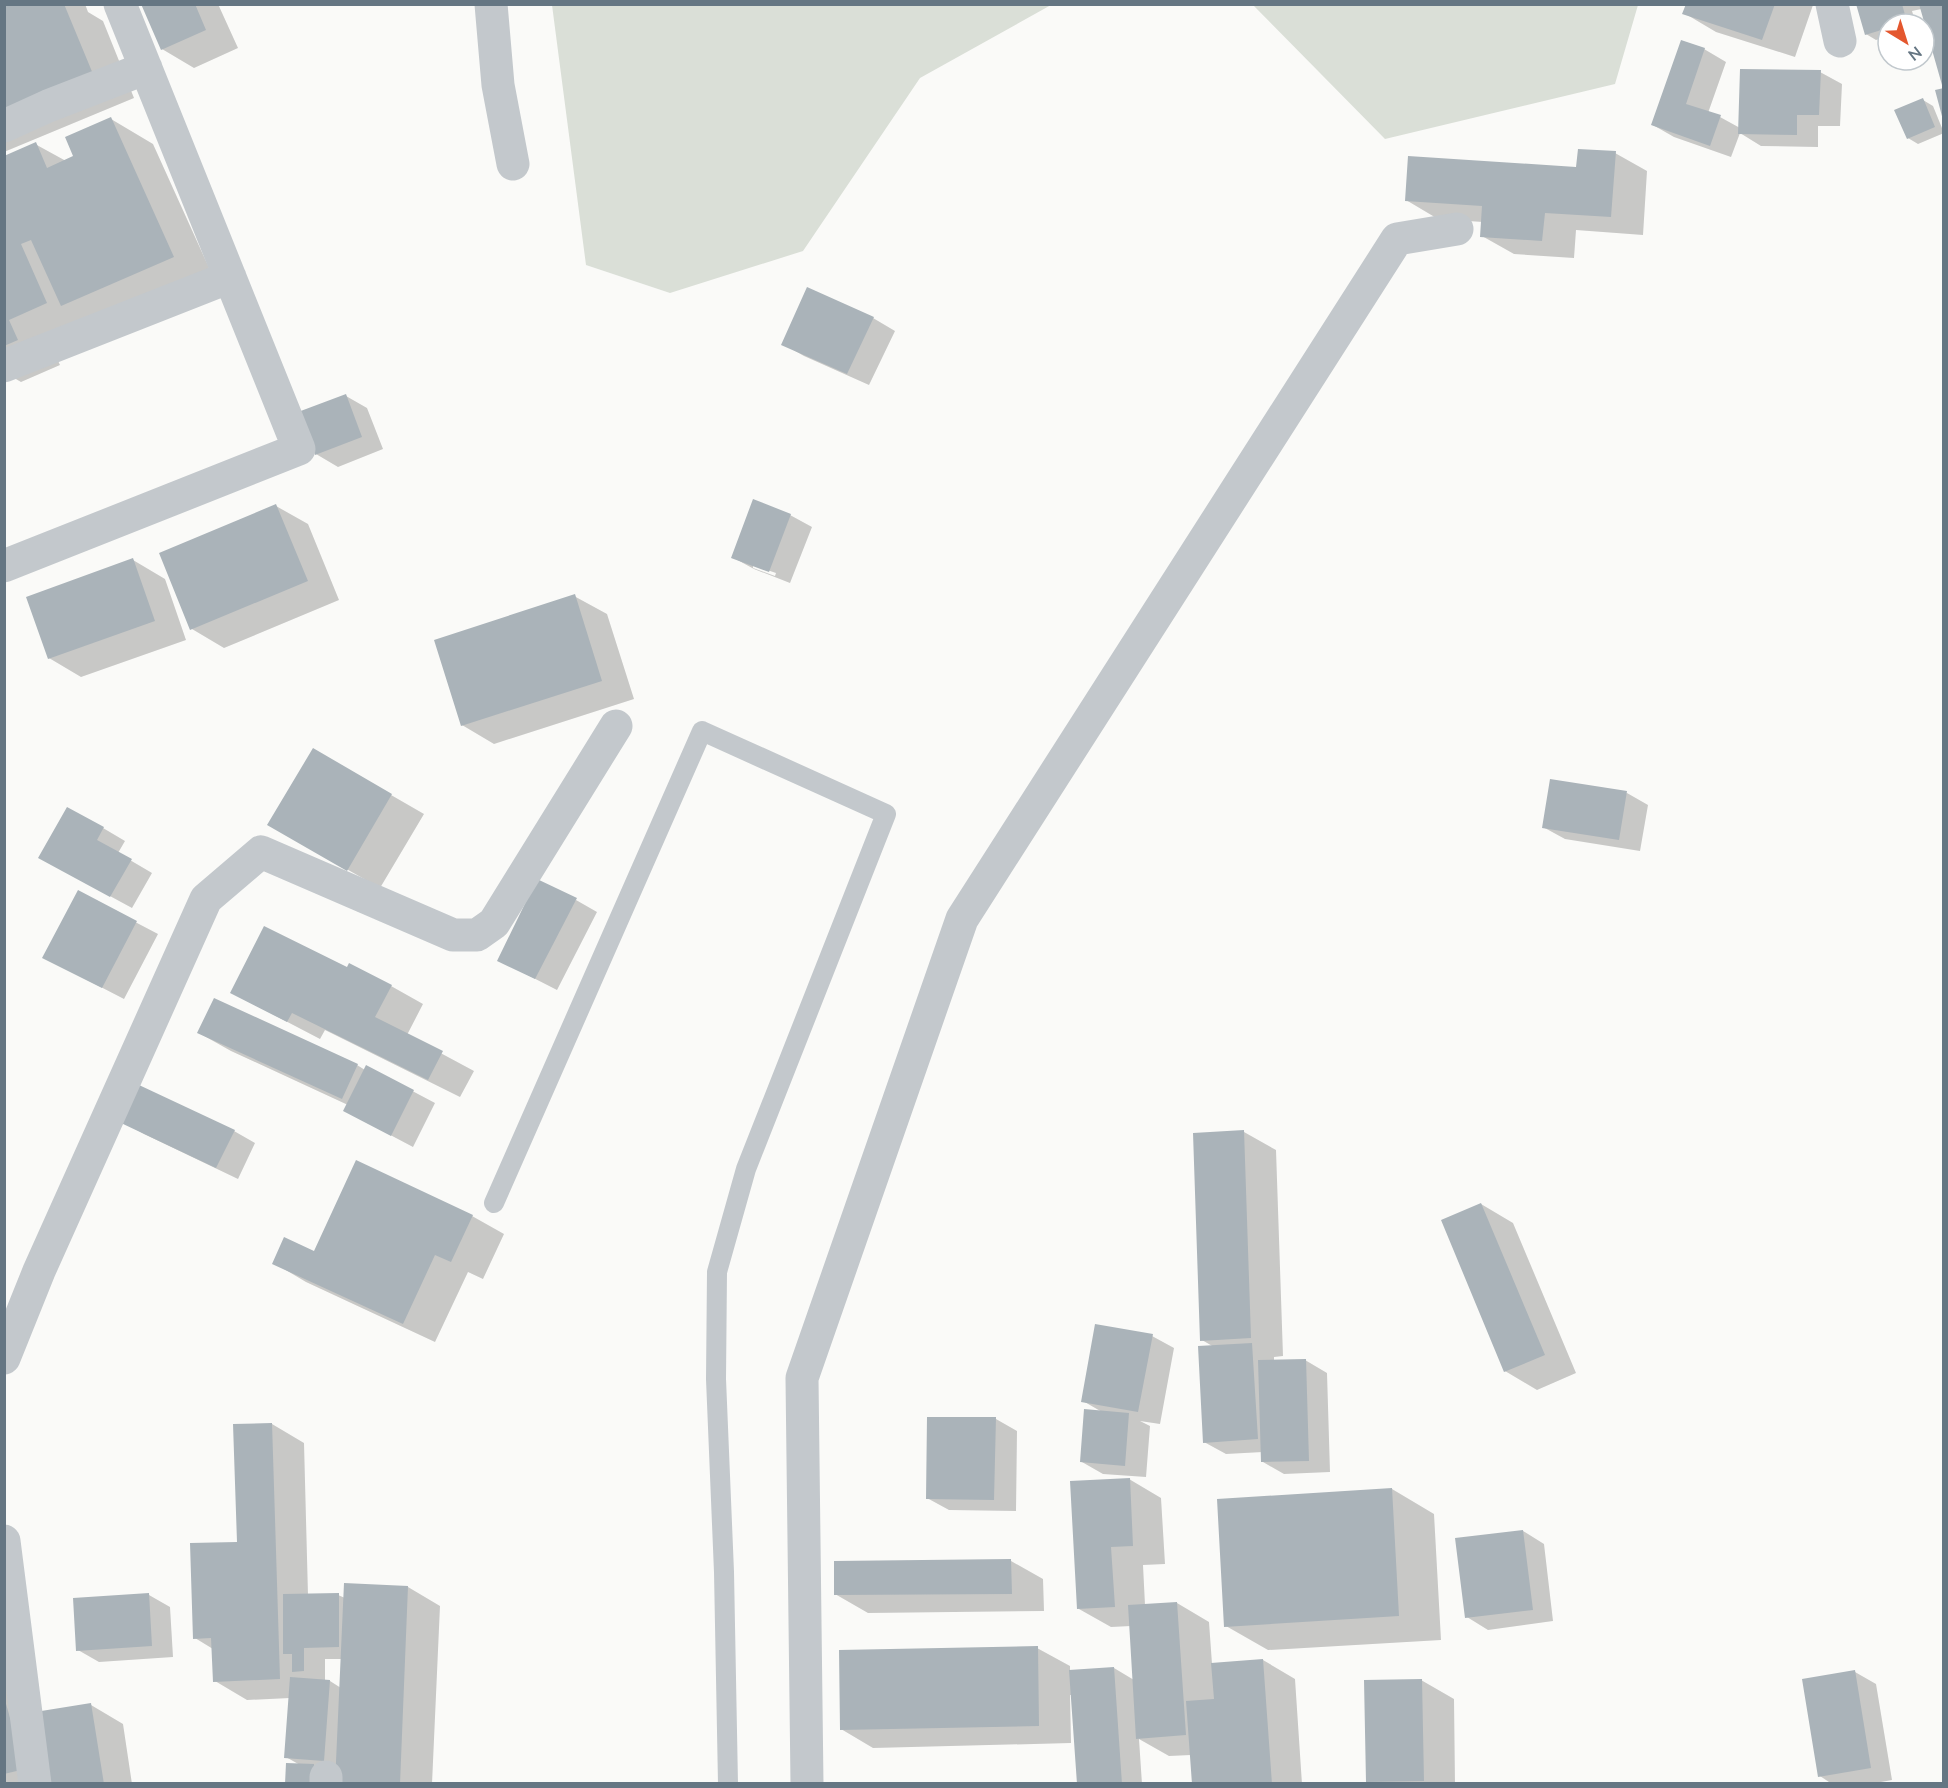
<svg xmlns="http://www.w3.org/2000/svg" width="1948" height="1788" viewBox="0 0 1948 1788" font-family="'Nunito Sans',sans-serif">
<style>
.green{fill:#dadfd7}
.shadow{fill:#0003;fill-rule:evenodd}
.building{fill:#aab3b9}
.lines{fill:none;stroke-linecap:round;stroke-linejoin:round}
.service{stroke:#c3c8cc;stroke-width:20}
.minor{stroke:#c3c8cc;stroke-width:33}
</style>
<rect width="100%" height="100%" fill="#fafaf8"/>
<path class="green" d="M552 5 553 4 1051 5 920 78 803 251 670 293 586 265Z
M1253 5H1638L1615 84 1385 139Z"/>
<path class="shadow" d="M4 4H85L88 12 103 21 134 98 4 152Z
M142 4H218L238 48 194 68 162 49Z
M1687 4H1828L1826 10 1813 5 1795 57 1716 32 1684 13Z
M1858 4H1944L1912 11 1916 24H1888V36L1876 40 1866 34Z
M1704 49 1726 62 1708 113 1720 117 1740 128 1820 72 1842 84 1840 126H1818V147L1761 146 1740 133 1731 157 1674 137 1653 125Z
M1923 100 1933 106 1944 133 1918 144 1908 138Z
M111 119 153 144 215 281 50 344 60 365 21 382 4 372V157L35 144 66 161 75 157Z
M1615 153 1647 171 1643 235 1576 230 1574 258 1514 254 1482 236 1483 222 1438 219 1406 200 1578 169Z
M873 318 895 331 869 385 804 356 783 344Z
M346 396 367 408 383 449 338 467 316 454Z
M276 506 308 524 339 600 224 648 192 629Z
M790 515 812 527 790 583 754 569 732 557ZM753 565 776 573 775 576 753 568Z
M133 560 165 579 186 640 81 677 49 658Z
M574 596 607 614 634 699 494 744 462 725Z
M313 750 424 814 380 888 269 825Z
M1627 793 1648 805 1640 851 1565 839 1543 827Z
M103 828 125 841 118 853 152 873 132 908 62 870Z
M78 892 158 934 124 999 66 969Z
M576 900 597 912 557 990 498 960Z
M348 969 391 986 423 1004 407 1035 474 1071 460 1097 325 1030 320 1039 232 993Z
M199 1033 357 1065 365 1070 367 1067 435 1103 413 1147 345 1111 348 1105 231 1051Z
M123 1122 234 1131 255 1143 238 1179 144 1134Z
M1244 1132 1276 1150 1283 1356 1274 1357V1361L1305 1360 1327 1373 1330 1472 1284 1474 1263 1462V1452L1226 1454 1204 1442 1214 1347 1202 1340Z
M1481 1204 1513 1223 1576 1373 1537 1390 1505 1371Z
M472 1216 504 1234 483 1279 468 1272 435 1342 306 1282 274 1263Z
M1152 1336 1174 1348 1160 1424 1140 1421 1150 1426 1146 1477 1103 1474 1082 1462 1102 1412 1083 1401Z
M929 1418 996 1419 1017 1431 1016 1511 949 1510 927 1498Z
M272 1424 304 1443 308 1595H338L345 1598V1585L408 1587 440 1606 432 1784H287L300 1765 286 1757 290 1698 247 1700 215 1681 213 1649 195 1638 239 1543ZM325 1659H342L341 1688 330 1681H325Z
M1129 1479 1161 1498 1165 1564 1143 1565 1145 1605 1177 1603 1209 1622 1212 1664 1263 1660 1295 1679 1302 1784H1193L1191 1755 1169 1756 1139 1739 1142 1784H1079L1073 1695H1070L1071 1743 873 1748 841 1729 1037 1648 1070 1666V1672L1114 1668 1134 1680 1131 1626 1111 1627 1079 1609Z
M1392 1489 1434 1514 1441 1640 1268 1650 1226 1626Z
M1523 1531 1544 1544 1553 1621 1488 1630 1467 1617Z
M1011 1561 1043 1579 1044 1611 868 1613 835 1594 836 1562Z
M149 1595 170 1607 173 1657 99 1662 78 1650Z
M4 1652 36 1714 91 1705 123 1724 132 1784H4Z
M1855 1672 1876 1684 1892 1780 1870 1784H1832L1820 1776Z
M1421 1680 1454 1699 1455 1784H1370L1367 1782Z"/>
<path class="building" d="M4 4H64L93 74 4 110Z
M141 4H195L206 30 161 50Z
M1686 4H1775L1762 40 1682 14Z
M1856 4H1902L1907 22 1888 24V28L1865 35Z
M1919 4H1944V84L1942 85Z
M1681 40 1705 48 1686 104 1721 115 1710 146 1651 125Z
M1740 69 1821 70 1819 115H1797V135L1738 134Z
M1944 88V120H1943L1935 90Z
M1923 98 1935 127 1907 139 1894 110Z
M111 117 174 257 61 306 31 240 21 244 47 303 9 320 18 340 4 346V156L36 142 47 168 73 156 65 137Z
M1578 149 1616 151 1611 217 1545 213 1542 241 1480 237 1482 206 1405 201 1408 156 1576 167Z
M807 287 874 317 847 374 781 345Z
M346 394 362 437 315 455 298 412Z
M753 499 791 514 769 572 731 558Z
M276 504 308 581 190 630 159 553Z
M133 558 155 621 48 659 26 597Z
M575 594 602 681 461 726 434 640Z
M313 748 392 794 347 871 267 825Z
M1550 779 1627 791 1619 840 1542 828Z
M67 807 104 827 97 840 132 859 110 897 38 858Z
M537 879 577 898 535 979 497 961Z
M78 890 137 921 102 988 42 958Z
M264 926 347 967 349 963 392 985 375 1017 443 1051 428 1080 292 1013 287 1022 230 993Z
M214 998 358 1064 342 1099 197 1033Z
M366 1065 414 1090 391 1136 343 1111Z
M139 1085 235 1130 216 1168 121 1123Z
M1244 1130 1251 1338 1200 1341 1193 1133Z
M356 1160 473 1215 451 1262 435 1255 403 1324 272 1264 284 1237 314 1251Z
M1481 1203 1545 1355 1504 1372 1441 1220Z
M1095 1324 1153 1334 1138 1412 1081 1402Z
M1252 1343 1258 1439 1203 1443 1198 1346Z
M1306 1359 1309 1461 1261 1462 1258 1360Z
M1084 1409 1129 1413 1125 1466 1080 1462Z
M927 1417H996L994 1500 926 1499Z
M272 1423 280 1679 213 1682 211 1638 193 1639 190 1543 237 1542 233 1424Z
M1130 1478 1133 1546 1111 1547 1115 1607 1077 1609 1070 1481Z
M1392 1488 1399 1616 1224 1627 1217 1499Z
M1523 1530 1533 1610 1465 1618 1455 1538Z
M1011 1559 1012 1594 834 1595V1561Z
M344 1583 408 1586 400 1784H335Z
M149 1593 152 1646 76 1651 73 1598Z
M339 1593V1647L304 1648V1671L292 1672V1654H283V1594Z
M1177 1602 1186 1735 1136 1739 1128 1605Z
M1038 1646 1039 1726 840 1730 839 1650Z
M1263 1659 1272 1784H1192L1186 1701 1214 1699 1211 1663Z
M1114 1667 1122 1784H1077L1069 1670Z
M1855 1670 1871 1768 1818 1777 1802 1679Z
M290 1677 330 1680 324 1761 284 1758Z
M1422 1679 1424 1781 1366 1782 1364 1680Z
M4 1697 25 1769 4 1774Z
M91 1703 104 1784H47L35 1712Z
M286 1763 314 1764 313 1784H285Z"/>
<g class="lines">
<path class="service" d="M494 1203 702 731 886 814 746 1169 717 1272 716 1379 724 1572 728 1784"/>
<path class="minor" d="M491 4 498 85 513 164
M1832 4 1840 41
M4 126 48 106 146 68
M4 366 230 277
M4 566 299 449 120 4
M4 1358 39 1271 206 899 261 852 453 935H477L494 923 616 726
M4 1541 35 1784
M326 1784V1777
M807 1784 802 1378 962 919 1397 239 1457 229"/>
</g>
<rect width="1948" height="1788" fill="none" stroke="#657683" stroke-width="12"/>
<g transform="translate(1906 42) rotate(142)"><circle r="28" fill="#ffffff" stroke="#c1c8cd" stroke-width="1.5"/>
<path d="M0-4.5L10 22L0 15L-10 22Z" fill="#e4572e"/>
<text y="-9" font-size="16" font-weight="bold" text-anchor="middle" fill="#657683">N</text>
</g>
</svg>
